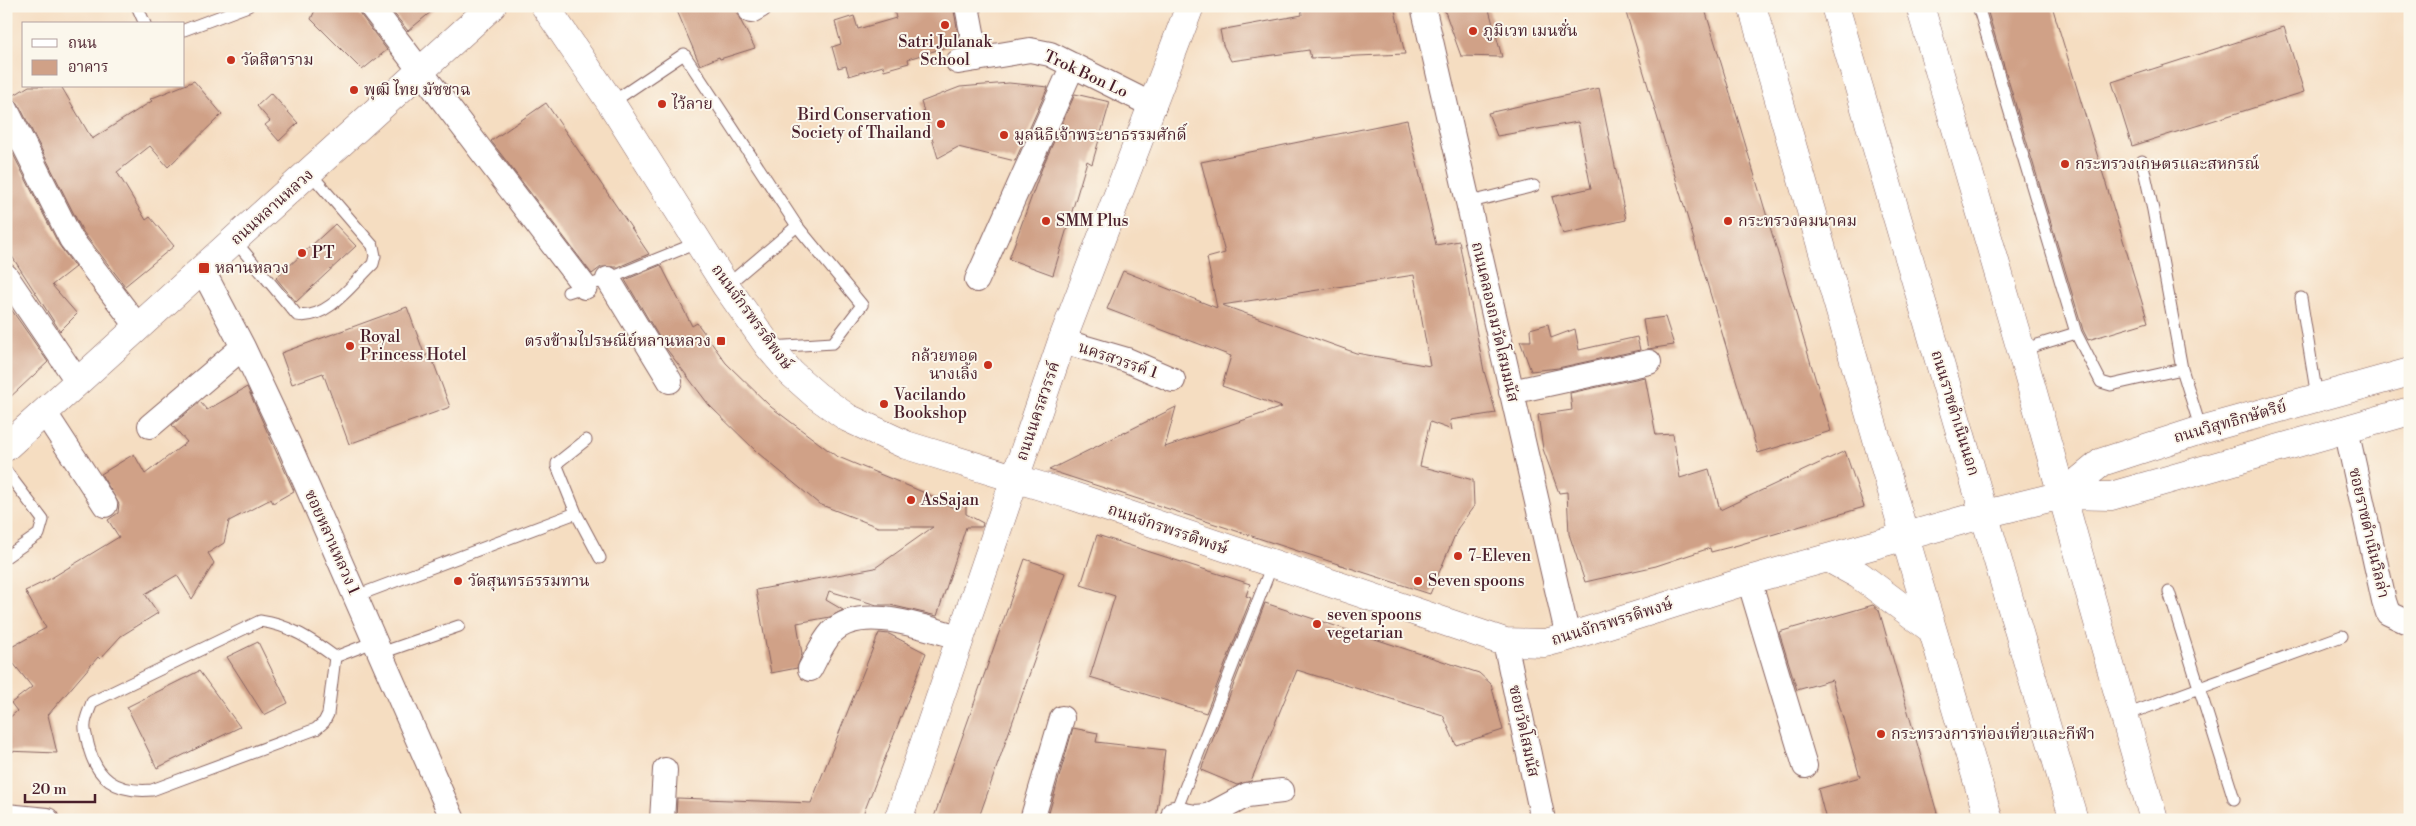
<svg xmlns="http://www.w3.org/2000/svg" width="2416" height="826" viewBox="0 0 2416 826" font-family="'Libre Bodoni','Noto Serif Thai',serif">
<style>
.building{fill:#d0a187;fill-rule:evenodd}
.lines{fill:none;stroke-linecap:round;stroke-linejoin:round}
.service-casing{stroke:#866260;stroke-width:13}
.minor-casing{stroke:#866260;stroke-width:26}
.secondary-casing{stroke:#866260;stroke-width:29}
.primary-casing{stroke:#866260;stroke-width:29}
.service{stroke:#fff;stroke-width:11}
.minor{stroke:#fff;stroke-width:24}
.secondary{stroke:#fff;stroke-width:28}
.primary{stroke:#fff;stroke-width:28}
.poi-dot{fill:#c8321e;stroke:#fbf7ec;stroke-width:2}
.labels{text-anchor:middle;dominant-baseline:central;stroke-width:4;stroke-linejoin:round;paint-order:stroke}
.poi-label{font-size:16px;fill:#4a1f2b;stroke:#fbf7ec;text-anchor:start}
.street-label{font-size:16px;fill:#4a1f2b;stroke:#fbf7ec}
</style>
<rect width="100%" height="100%" fill="#fbf7ec"/>
<filter id="ink" filterUnits="userSpaceOnUse"><feTurbulence type="fractalNoise" baseFrequency=".02" numOctaves="2"/><feDisplacementMap in="SourceGraphic" scale="10" xChannelSelector="R" yChannelSelector="G"/><feConvolveMatrix kernelMatrix="1 2 1 2 8 2 1 2 1" color-interpolation-filters="sRGB"/></filter>
<filter id="wash" filterUnits="userSpaceOnUse"><feTurbulence type="fractalNoise" baseFrequency=".0096" numOctaves="4" result="noise"/><feDisplacementMap in="SourceGraphic" scale="20" xChannelSelector="R" yChannelSelector="G"/><feGaussianBlur stdDeviation="1.12" result="paint"/><feColorMatrix in="noise" values="0 0 0 0 0 0 0 0 0 0 0 0 0 0 0 0 0 1.4 0 .05"/><feComposite in="paint" operator="in"/></filter>
<g filter="url(#wash)">
<rect width="100%" height="100%" fill="#f5ddc1"/>
<g id="blocks">
<path class="building" d="M317 6H358L360 14 387 50 362 70 311 19Z
M388 6H438L408 31Z
M675 6H733L755 48 720 59 719 57 700 65Z
M893 6H953L960 43 908 59 909 63 884 70 883 66 849 76 846 66 838 68 832 47 841 44 835 22 854 16 858 29 896 18Z
M1301 6H1394L1405 54 1311 58 1309 50 1231 61 1223 45 1220 30 1302 15Z
M1443 6H1488L1502 57 1461 56Z
M1624 6H1704L1831 431 1758 453Z
M1986 6H2052L2148 322 2088 340 2083 330Z
M2284 27 2304 92 2132 146 2112 82Z
M194 81 222 114 168 167 150 146 117 172 146 220 150 217 174 246 125 286 83 232 18 103 11 97 29 86H61L92 139 152 101 150 99Z
M1009 83 1048 87 1015 161 958 147 938 158 921 102 960 87Z
M1599 88 1626 220 1563 234 1552 197 1591 188 1578 122 1497 136 1488 113Z
M271 93 298 123 279 141 265 125 270 121 257 106Z
M1075 94 1110 102 1092 164 1087 161 1053 275 1009 259 1042 168Z
M546 103 649 254 618 267H601L592 274 491 141Z
M1407 120 1436 245 1459 241 1484 371 1496 413 1450 420 1452 430 1430 422 1420 466 1473 480 1474 506 1458 528 1430 594 1049 470 1176 407 1165 447 1282 407 1222 386 1231 356 1107 309 1123 271 1217 308 1207 258 1225 253 1201 162ZM1414 275 1430 366 1356 353 1222 305Z
M12 152 59 245 75 267 52 285 77 314 60 331 6 247V155Z
M335 224 356 246 296 302 276 278Z
M661 265 692 326 697 323 726 363 771 407 836 456 930 495 957 510 966 503V514L983 523 982 527H966L937 616 890 605H877L829 591 826 600 843 610 830 617 797 623 802 654 797 668 771 673 756 590 875 568 933 527H878L819 504 758 453 709 405 665 347 625 280Z
M6 302 48 362 6 401Z
M407 307 425 356 430 353 450 407 349 444 323 373 292 384 281 353Z
M1665 317 1674 345 1648 349 1643 320Z
M1548 324 1551 338 1575 329 1579 350 1637 337 1640 350 1558 368 1531 371 1520 341H1531L1530 329Z
M1645 377 1656 435 1673 434 1680 478 1709 469 1720 510 1845 451 1864 507 1738 545 1711 552 1710 548 1656 566 1585 582 1569 534 1567 492 1559 493 1543 449 1538 415 1572 410 1570 393Z
M247 387 294 491 273 503 271 499 229 521 224 543 208 553 214 563 192 599 177 575 145 594 158 613 121 636 100 659 98 657 48 715 57 753 6 751V721L17 711 11 703 32 687 6 654V650L46 628 25 591 48 580 119 537 108 520 118 513 119 504 101 474 134 454 145 474 187 442 172 425 200 402 207 410Z
M1097 535 1250 584 1246 596 1251 598 1206 713 1090 677 1115 596 1081 585Z
M1025 559 1065 573 978 820H933Z
M1265 603 1479 673 1491 684 1503 730 1456 745 1443 715 1297 670 1251 781 1237 785 1201 770Z
M1873 605 1879 610 1939 820H1826L1818 789 1860 777 1832 680 1797 690 1779 632Z
M879 633 889 634 926 653 861 820H676L677 798 811 803Z
M258 642 288 703 264 715 227 657Z
M199 671 240 727 157 768 127 707Z
M1073 728 1098 733 1096 742 1165 750 1156 820H1047Z"/>
</g>
</g>
<g filter="url(#ink)">
<use href="#blocks" fill-opacity="0" stroke="#866260" stroke-width="1"/>
<g class="lines">
<defs>
<path id="service" d="M137 6 145 24
M1978 6 2076 333 2101 382 2111 385 2182 369 2201 430
M184 30 248 6
M611 103 684 54 797 226 862 305 833 343 771 347
M2142 161 2153 210 2182 369
M1467 203 1534 186
M235 241 297 315C327 321 353 283 373 264L375 256 373 246 310 173
M726 286 797 226
M568 292 608 279 699 242
M2301 298 2317 397
M2021 350 2076 333
M6 471 43 520 39 534 6 557
M576 513 600 558
M2169 592 2234 799
M356 596 576 513 557 466V463L586 440
M381 653 459 626
M335 657C312 640 290 625 260 621L92 702C90 709 85 718 85 725 84 730 87 738 88 744 96 779 116 793 152 790L316 729 324 722 328 714 335 657 376 641
M2123 716 2342 636
M1174 816 1272 565"/>
<path id="minor" d="M371 6 585 287
M967 6 977 59
M1423 6 1568 637
M751 11 760 6
M958 62 1030 50 1050 54 1154 106
M6 109 71 239 138 327
M202 269 243 347 289 445 453 820
M6 276 78 382
M608 279 670 381
M977 280 1073 65
M1062 341 1127 360 1173 380
M1511 392 1649 362
M45 413 105 505
M150 426 243 347
M2346 429 2384 601 2388 613 2405 621 2410 620
M1749 580 1805 766
M1505 642 1543 820
M810 669C817 656 822 643 832 632 861 603 925 628 959 637
M1174 813 1195 817 1208 816 1247 795 1282 791
M6 816 47 820
M662 820 665 770
M1032 820 1062 718"/>
<path id="secondary" d="M545 6 611 103 726 286 769 347 791 373 817 396 848 418 906 445 1073 496 1505 642 1545 643 1568 637 1749 580 1985 514 2062 495 2111 496 2410 411
M1752 6 1905 537 1989 820
M1835 6 2074 820
M1920 6 2021 350 2154 820
M2062 495 2102 462 2201 430 2410 372
M1830 559 1859 575 1931 629"/>
<path id="primary" d="M6 447 492 6
M898 820 1062 341 1190 6"/>
</defs>
<use href="#service" class="service-casing"/>
<use href="#minor" class="minor-casing"/>
<use href="#secondary" class="secondary-casing"/>
<use href="#primary" class="primary-casing"/>
<use href="#service" class="service"/>
<use href="#minor" class="minor"/>
<use href="#secondary" class="secondary"/>
<use href="#primary" class="primary"/>
</g>
</g>
<g class="poi-dot">
<circle cx="945" cy="25" r="5"/>
<circle cx="1473" cy="31" r="5"/>
<circle cx="231" cy="60" r="5"/>
<circle cx="354" cy="90" r="5"/>
<circle cx="662" cy="104" r="5"/>
<circle cx="941" cy="124" r="5"/>
<circle cx="1004" cy="135" r="5"/>
<circle cx="2065" cy="164" r="5"/>
<circle cx="1046" cy="221" r="5"/>
<circle cx="1728" cy="221" r="5"/>
<circle cx="302" cy="253" r="5"/>
<rect x="198" y="262" width="12" height="12" rx="2.5"/>
<rect x="716" y="336" width="10" height="10" rx="2.5"/>
<circle cx="350" cy="346" r="5"/>
<circle cx="988" cy="365" r="5"/>
<circle cx="884" cy="404" r="5"/>
<circle cx="911" cy="500" r="5"/>
<circle cx="1458" cy="556" r="5"/>
<circle cx="458" cy="581" r="5"/>
<circle cx="1418" cy="581" r="5"/>
<circle cx="1317" cy="624" r="5"/>
<circle cx="1881" cy="734" r="5"/>
</g>
<g class="labels">
<g class="poi-label">
<text x="1483" y="31">ภูมิเวท เมนชั่น</text>
<text x="945" y="42" text-anchor="middle">Satri Julanak<tspan x="945" dy="18">School</tspan></text>
<text x="241" y="60">วัดสิตาราม</text>
<text x="364" y="90">พุฒิ ไทย มัซซาฉ</text>
<text x="672" y="104">ไว้ลาย</text>
<text x="931" y="115" text-anchor="end">Bird Conservation<tspan x="931" dy="18">Society of Thailand</tspan></text>
<text x="1014" y="135">มูลนิธิเจ้าพระยาธรรมศักดิ์</text>
<text x="2075" y="164">กระทรวงเกษตรและสหกรณ์</text>
<text x="1056" y="221">SMM Plus</text>
<text x="1738" y="221">กระทรวงคมนาคม</text>
<text x="312" y="253">PT</text>
<text x="215" y="268">หลานหลวง</text>
<text x="360" y="337">Royal<tspan x="360" dy="18">Princess Hotel</tspan></text>
<text x="711" y="341" text-anchor="end">ตรงข้ามไปรษณีย์หลานหลวง</text>
<text x="978" y="356" text-anchor="end">กล้วยทอด<tspan x="978" dy="18">นางเลิ้ง</tspan></text>
<text x="894" y="395">Vacilando<tspan x="894" dy="18">Bookshop</tspan></text>
<text x="921" y="500">AsSajan</text>
<text x="1468" y="556">7-Eleven</text>
<text x="468" y="581">วัดสุนทรธรรมทาน</text>
<text x="1428" y="581">Seven spoons</text>
<text x="1327" y="615">seven spoons<tspan x="1327" dy="18">vegetarian</tspan></text>
<text x="1891" y="734">กระทรวงการท่องเที่ยวและกีฬา</text>
</g>
<g class="street-label">
<text transform="translate(1086 74) rotate(25)">Trok Bon Lo</text>
<text transform="translate(272 207) rotate(-42)">ถนนหลานหลวง</text>
<text transform="translate(752 317) rotate(54)">ถนนจักรพรรดิพงษ์</text>
<text transform="translate(1495 322) rotate(77)">ถนนคลองถมวัดโสมมนัส</text>
<text transform="translate(1118 360) rotate(19)">นครสวรรค์ 1</text>
<text transform="translate(1038 411) rotate(-71)">ถนนนครสวรรค์</text>
<text transform="translate(1955 413) rotate(73)">ถนนราชดำเนินนอก</text>
<text transform="translate(2230 422) rotate(-16)">ถนนวิสุทธิกษัตริย์</text>
<text transform="translate(1168 529) rotate(19)">ถนนจักรพรรดิพงษ์</text>
<text transform="translate(2369 533) rotate(77)">ซอยราชดำเนินวิลล่า</text>
<text transform="translate(332 542) rotate(66)">ซอยหลานหลวง 1</text>
<text transform="translate(1612 622) rotate(-17)">ถนนจักรพรรดิพงษ์</text>
<text transform="translate(1524 731) rotate(78)">ซอยวัดโสมนัส</text>
</g>
</g>
<rect width="2416" height="826" fill="none" stroke="#fbf7ec" stroke-width="25"/>
<rect x="22" y="22" width="162" height="65" fill="#fbf7ec" stroke="#b4a19f"/>
<rect x="32" y="39" width="25" height="8" fill="#ffffff" stroke="#b4a19f"/>
<text x="68" y="48" font-size="15" fill="#4a1f2b">ถนน</text>
<rect x="32" y="60" width="25" height="15" fill="#d0a187" stroke="#b4a19f"/>
<text x="68" y="72" font-size="15" fill="#4a1f2b">อาคาร</text>
<path d="M25 794v8h70v-8" fill="none" stroke="#4a1f2b" stroke-width="2.5"/>
<text x="32" y="794" font-size="15" fill="#4a1f2b" stroke="#fbf7ec" stroke-width="4" paint-order="stroke">20 m</text>
</svg>
